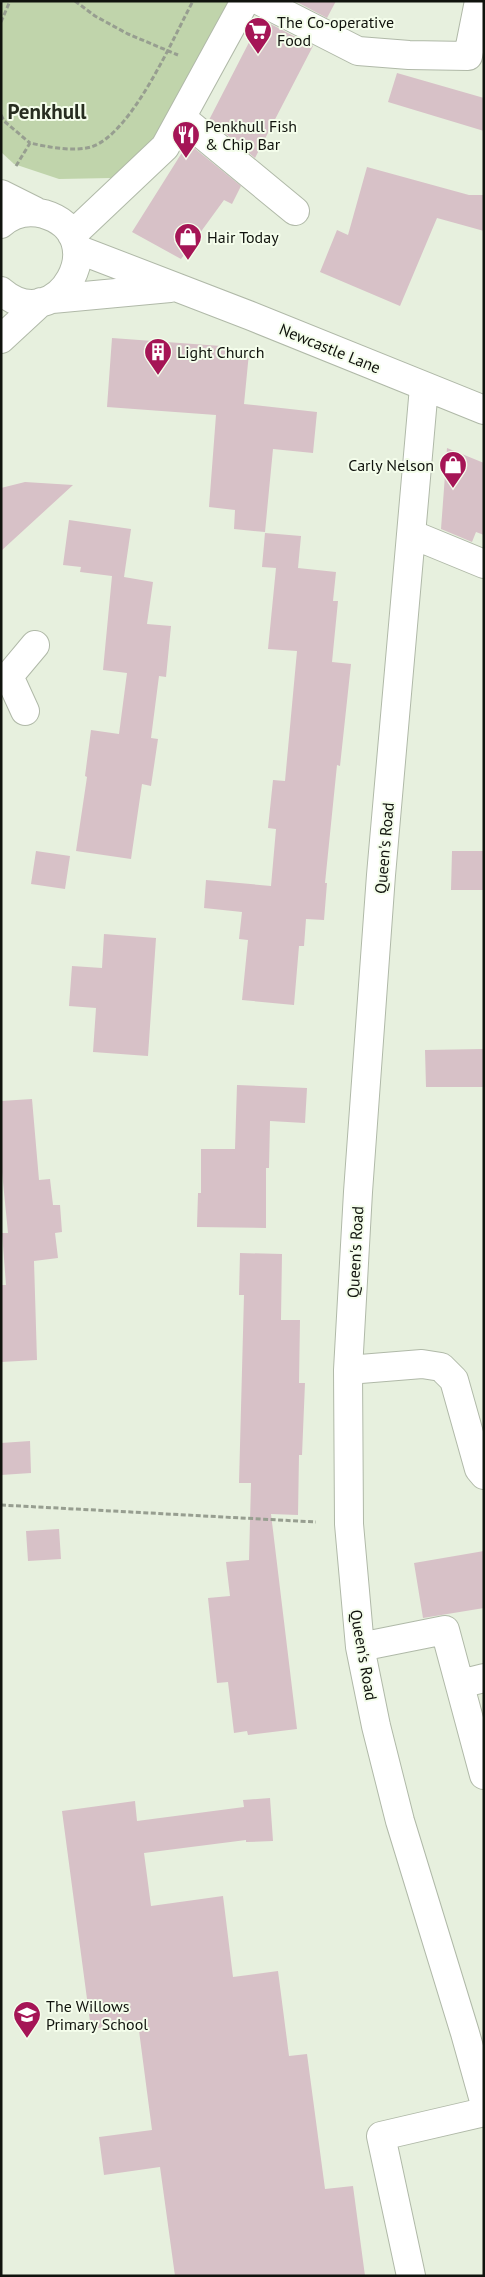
<svg xmlns="http://www.w3.org/2000/svg" width="485" height="2277" viewBox="0 0 485 2277" font-family="'PT Sans',sans-serif">
<style>
.green{fill:#c0d4ab}
.building{fill:#d7c1c7}
.lines{fill:none;stroke-linecap:round;stroke-linejoin:round}
.minor-casing{stroke:#b0b9a8;stroke-width:30}
.path{stroke:#979e90;stroke-width:3;stroke-dasharray:5 2.5;stroke-linecap:butt}
.minor{stroke:#fff;stroke-width:28}
.labels{text-anchor:middle;dominant-baseline:central;stroke-width:4;stroke-linejoin:round;paint-order:stroke}
.poi-label{font-size:16px;fill:#10130d;stroke:#f4fdeb;text-anchor:start}
.street-label{font-size:16px;fill:#10130d;stroke:#f4fdeb}
.district-label{font-size:21px;font-weight:bold;fill:#272d20;stroke:#f4fdeb}
</style>
<rect width="100%" height="100%" fill="#e7f0de"/>
<path class="green" d="M1 1H233L162 137 139 163 112 178 59 179 14 164 1 152Z"/>
<path class="building" d="M295 1H336L327 18Z
M261 19 313 46 255 158 209 120Z
M397 73 484 98V131L388 102Z
M188 143 241 186 232 204 224 200 181 259 132 232Z
M367 167 469 195H484V231L437 218 400 306 320 272 337 230 348 235Z
M112 338 221 346 249 353 244 404 317 412 313 453 273 449 265 532 234 529 235 510 209 507 216 415 107 407Z
M447 448 484 463V535L476 532 472 542 441 529Z
M25 482 73 485 1 551V488Z
M69 520 131 529 124 577 153 582 147 624 171 626 166 677 159 676 151 738 158 739 151 786 142 784 131 859 76 851 87 777 85 776 91 730 119 734 127 673 103 670 112 576 80 572 81 567 63 565Z
M265 533 301 536 298 568 336 572 333 601H338L332 662 351 664 340 766 337 765 325 883H327L324 920 306 919 304 946H299L294 1005 242 1000 248 940 239 939 242 912 204 908 206 880 271 886 276 829 268 828 273 780 285 781 297 651 268 649 276 568 262 567Z
M36 851 70 856 65 889 31 884Z
M452 851H484V890H451Z
M104 934 156 938 148 1056 93 1052 96 1008 69 1006 72 966 102 968Z
M484 1049V1087H426L425 1050Z
M237 1085 307 1088 305 1123 270 1121 269 1168H266V1228L197 1227 198 1193H201V1149H235Z
M32 1099 39 1180 50 1179 53 1205H60L62 1232 55 1233 58 1258 34 1261 37 1360 1 1362V1285H6L2 1233H8L1 1162V1101Z
M240 1253 282 1254 281 1320H300L299 1383H305L302 1455H299L298 1515 271 1514 297 1729 248 1735 247 1731 234 1733 228 1682 217 1683 208 1598 230 1596 226 1562 249 1560 251 1483H239L244 1295H239Z
M30 1441 31 1473 1 1475V1443Z
M59 1529 61 1559 28 1561 26 1531Z
M484 1551V1608L423 1618 414 1563Z
M270 1798 273 1841 246 1842V1840L144 1853 151 1906 223 1896 233 1977 278 1971 289 2056 307 2054 325 2189 353 2186 365 2276H175L160 2167 104 2175 99 2137 152 2130 138 2023 91 2029 62 1811 135 1801 137 1821 244 1807 243 1800Z"/>
<g class="lines">
<defs>
<path id="minor" d="M260 1 358 51 409 55 468 56 479 1
M182 118 295 211
M1 194 35 211
M1 224C13 213 29 210 44 214 115 235 58 340 1 291
M72 235 165 147 245 1
M77 249 251 316 484 410
M52 299 170 288
M1 339 41 302
M424 387 381 875 358 1192 348 1370 349 1524 360 1647 376 1726 400 1821 465 2033 484 2101
M411 534 484 564
M25 711 9 676 35 645
M348 1370 422 1364 441 1367 454 1380 479 1469 484 1475
M360 1647 445 1630 484 1775
M460 1684 484 1678
M411 2276 381 2136 484 2112"/>
</defs>
<use href="#minor" class="minor-casing"/>
<path class="path" d="M75 1 95 16 128 34 178 55
M1 22 10 1
M1 115 4 121 30 143
M16 166 30 143C48 147 73 152 91 147 132 134 173 38 193 1
M1 1505 316 1522"/>
<use href="#minor" class="minor"/>
</g>
<defs>
<symbol id="supermarket-pin" viewBox="-11 -11 22 30"><path d="M0 17L-7.5 6A9.5 9.5 0 1 1 7.5 6Z" fill="#a51556" stroke="#f4fdeb"/><path d="M-6-5.5h2.5l.6 2H6L4.5 2H-2.5L-4.4-4H-6ZM-1.5 3.2a1.3 1.3 0 1 0 .1 0ZM3 3.2a1.3 1.3 0 1 0 .1 0Z" fill="#fff"/></symbol>
<symbol id="restaurant-pin" viewBox="-11 -11 22 30"><path d="M0 17L-7.5 6A9.5 9.5 0 1 1 7.5 6Z" fill="#a51556" stroke="#f4fdeb"/><path d="M-5-6h1v4h1v-4h1v4h1v-4h1v5L-1.5 .5V6h-2V.5L-5-1ZM5-6V6H3V1.5H1.5Q1.5-4 5-6Z" fill="#fff"/></symbol>
<symbol id="shop-pin" viewBox="-11 -11 22 30"><path d="M0 17L-7.5 6A9.5 9.5 0 1 1 7.5 6Z" fill="#a51556" stroke="#f4fdeb"/><path d="M-5-2.5h2.3a2.7 3.5 0 0 1 5.4 0H5L5.5 6h-11ZM-1.5-2.5h3a1.5 2.3 0 0 0-3 0Z" fill="#fff"/></symbol>
<symbol id="building-pin" viewBox="-11 -11 22 30"><path d="M0 17L-7.5 6A9.5 9.5 0 1 1 7.5 6Z" fill="#a51556" stroke="#f4fdeb"/><path d="M-4-6H4V6H1V3H-1V6H-4ZM-2.5-4.3h1.7v1.8h-1.7ZM.8-4.3h1.7v1.8H.8ZM-2.5-1h1.7V.8h-1.7ZM.8-1h1.7V.8H.8Z" fill="#fff"/></symbol>
<symbol id="school-pin" viewBox="-11 -11 22 30"><path d="M0 17L-7.5 6A9.5 9.5 0 1 1 7.5 6Z" fill="#a51556" stroke="#f4fdeb"/><path d="M0-5L7-2L0 1L-7-2ZM-4 1L0 2.5L4 1V4Q0 6-4 4Z" fill="#fff"/></symbol>
</defs>
<g fill-rule="evenodd">
<use href="#supermarket-pin" x="242" y="15" width="32" height="43"/>
<use href="#restaurant-pin" x="170" y="119" width="32" height="43"/>
<use href="#shop-pin" x="172" y="221" width="32" height="43"/>
<use href="#building-pin" x="142" y="336" width="32" height="43"/>
<use href="#shop-pin" x="437" y="449" width="32" height="43"/>
<use href="#school-pin" x="11" y="1999" width="32" height="43"/>
</g>
<g class="labels">
<g class="poi-label">
<text x="277" y="22">The Co-operative<tspan x="277" dy="18">Food</tspan></text>
<text x="205" y="126">Penkhull Fish<tspan x="205" dy="18">&amp; Chip Bar</tspan></text>
<text x="207" y="237">Hair Today</text>
<text x="177" y="352">Light Church</text>
<text x="434" y="465" text-anchor="end">Carly Nelson</text>
<text x="46" y="2006">The Willows<tspan x="46" dy="18">Primary School</tspan></text>
</g>
<g class="street-label">
<text transform="translate(330 348) rotate(22)">Newcastle Lane</text>
<text transform="translate(384 848) rotate(-85)">Queen's Road</text>
<text transform="translate(355 1252) rotate(-87)">Queen's Road</text>
<text transform="translate(364 1655) rotate(80)">Queen's Road</text>
</g>
<g class="district-label">
<text x="47" y="111">Penkhull</text>
</g>
</g>
<rect width="485" height="2277" fill="none" stroke="#10130d" stroke-width="5"/>
</svg>
